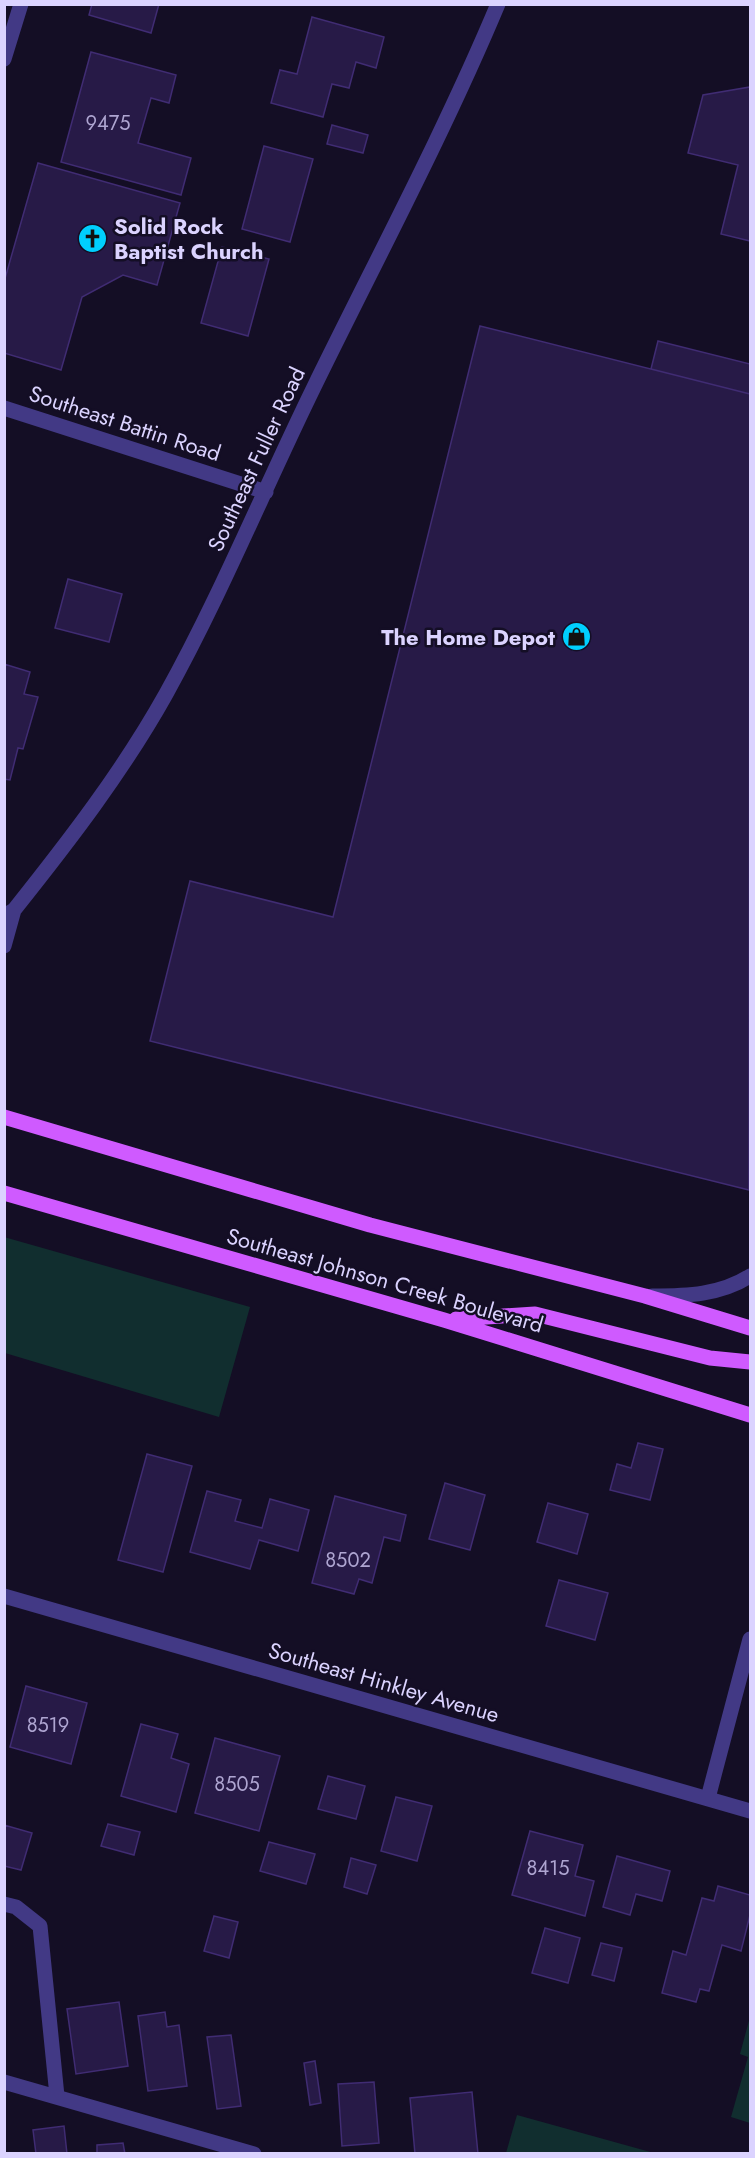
<svg xmlns="http://www.w3.org/2000/svg" width="755" height="2158" viewBox="0 0 755 2158" font-family="Jost,sans-serif">
<style>
.green{fill:#112e2f}
.building{fill:#271a47;stroke:#402c73;stroke-width:1.5}
.lines{fill:none;stroke-linecap:round;stroke-linejoin:round}
.minor{stroke:#423985;stroke-width:15}
.major{stroke:#cf5aff;stroke-width:15}
.labels{text-anchor:middle;dominant-baseline:central;stroke-width:5;stroke-linejoin:round;paint-order:stroke}
.number-label{font-size:20px;fill:#aea5d1}
.poi-label{font-size:22px;font-weight:bold;fill:#dbd3ff;stroke:#140e25;text-anchor:start}
.street-label{font-size:22px;fill:#dbd3ff;stroke:#140e25}
</style>
<rect width="100%" height="100%" fill="#140e25"/>
<path class="green" d="M4 1237 250 1307 219 1417 5 1353Z
M750 2017V2123L731 2117 748 2057 740 2054Z
M517 2115 654 2153H506Z"/>
<path class="building" d="M92 4H159L151 33 89 15Z
M312 17 384 37 376 68 356 62 349 88 332 84 323 117 271 103 280 70 297 74Z
M91 52 176 75 169 103 151 98 138 143 191 158 181 195 61 162Z
M750 87V241L721 234 738 165 688 153 703 95Z
M332 125 368 135 363 153 327 144Z
M264 146 313 159 290 242 242 229Z
M38 163 180 203 157 285 123 275 82 297 61 370 4 353V282Z
M222 247 269 259 248 336 201 323Z
M480 326 750 394 749 1190 150 1041 190 881 333 917Z
M658 341 750 364V394L651 369Z
M68 579 122 594 109 642 55 628Z
M4 664 30 672 24 694 38 697 23 749 18 748 10 780 4 779Z
M638 1443 663 1449 650 1500 610 1490 617 1464 631 1468Z
M147 1454 192 1466 163 1572 118 1560Z
M445 1483 485 1495 470 1550 429 1539Z
M207 1491 241 1500 235 1521 262 1528 270 1499 309 1510 298 1551 259 1540 250 1569 190 1552Z
M335 1496 406 1515 400 1541 384 1537 372 1583 359 1579 354 1594 312 1583Z
M548 1503 588 1514 577 1554 537 1542Z
M559 1580 608 1593 595 1640 546 1626Z
M26 1686 87 1703 71 1764 10 1747Z
M141 1724 178 1734 171 1758 189 1764 176 1812 121 1796Z
M215 1738 280 1756 259 1831 195 1813Z
M328 1776 365 1786 356 1819 318 1809Z
M396 1797 432 1806 417 1861 381 1851Z
M108 1824 140 1832 134 1855 101 1846Z
M4 1825 32 1833 21 1870 4 1866Z
M530 1831 583 1845 575 1876 594 1881 585 1916 512 1895Z
M269 1842 315 1854 306 1884 260 1871Z
M617 1856 670 1871 662 1901 636 1894 630 1915 603 1907Z
M351 1858 376 1865 367 1894 344 1887Z
M718 1886 750 1895V1915L741 1951 722 1945 709 1991 700 1989 696 2002 662 1993 673 1951 686 1955 702 1898 714 1901Z
M214 1916 238 1922 229 1958 204 1951Z
M545 1928 580 1938 568 1983 532 1973Z
M601 1943 622 1948 614 1981 592 1975Z
M119 2002 128 2066 76 2074 67 2009Z
M165 2012 167 2027 179 2025 187 2086 148 2091 138 2016Z
M231 2035 241 2106 217 2109 207 2037Z
M315 2061 321 2103 310 2105 304 2063Z
M374 2082 379 2143 342 2146 338 2084Z
M472 2092 478 2154H415L410 2098Z
M64 2126 67 2154H36L33 2130Z
M123 2143 125 2154H97V2145Z"/>
<g class="lines">
<path class="minor" d="M4 59 21 4
M4 408 266 492
M4 916 14 910C69 841 123 771 166 694 221 595 264 489 314 387 376 260 443 135 498 4
M4 946 14 910
M652 1296C687 1296 720 1295 750 1276
M4 1596 750 1811
M708 1798 750 1639
M4 1904 16 1907 40 1926 57 2096
M4 2082 254 2154"/>
<path class="major" d="M4 1117 370 1225 645 1296 750 1328
M4 1193 444 1320 750 1415
M456 1319 535 1314 710 1358 750 1362"/>
</g>
<defs>
<symbol id="church-disc" viewBox="-11 -11 22 22"><circle r="9.5" fill="#00cffe" stroke="#140e25"/><path d="M-1.2-6h2.4v3.5h3.3v2.4h-3.3V6h-2.4V-.1h-3.3v-2.4h3.3Z" fill="#111"/></symbol>
<symbol id="shop-disc" viewBox="-11 -11 22 22"><circle r="9.5" fill="#00cffe" stroke="#140e25"/><path d="M-5-2.5h2.3a2.7 3.5 0 0 1 5.4 0H5L5.5 6h-11ZM-1.5-2.5h3a1.5 2.3 0 0 0-3 0Z" fill="#111"/></symbol>
</defs>
<g fill-rule="evenodd">
<use href="#church-disc" x="76" y="222" width="33" height="33"/>
<use href="#shop-disc" x="560" y="620" width="33" height="33"/>
</g>
<g class="labels">
<g class="number-label">
<text x="108" y="123">9475</text>
<text x="348" y="1560">8502</text>
<text x="48" y="1725">8519</text>
<text x="237" y="1784">8505</text>
<text x="548" y="1868">8415</text>
</g>
<g class="poi-label">
<text x="114" y="226">Solid Rock<tspan x="114" dy="25">Baptist Church</tspan></text>
<text x="555" y="637" text-anchor="end">The Home Depot</text>
</g>
<g class="street-label">
<text transform="translate(125 423) rotate(18)">Southeast Battin Road</text>
<text transform="translate(256 459) rotate(-65)">Southeast Fuller Road</text>
<text transform="translate(385 1280) rotate(16)">Southeast Johnson Creek Boulevard</text>
<text transform="translate(384 1682) rotate(16)">Southeast Hinkley Avenue</text>
</g>
</g>
<rect width="755" height="2158" fill="none" stroke="#dbd3ff" stroke-width="12"/>
</svg>
